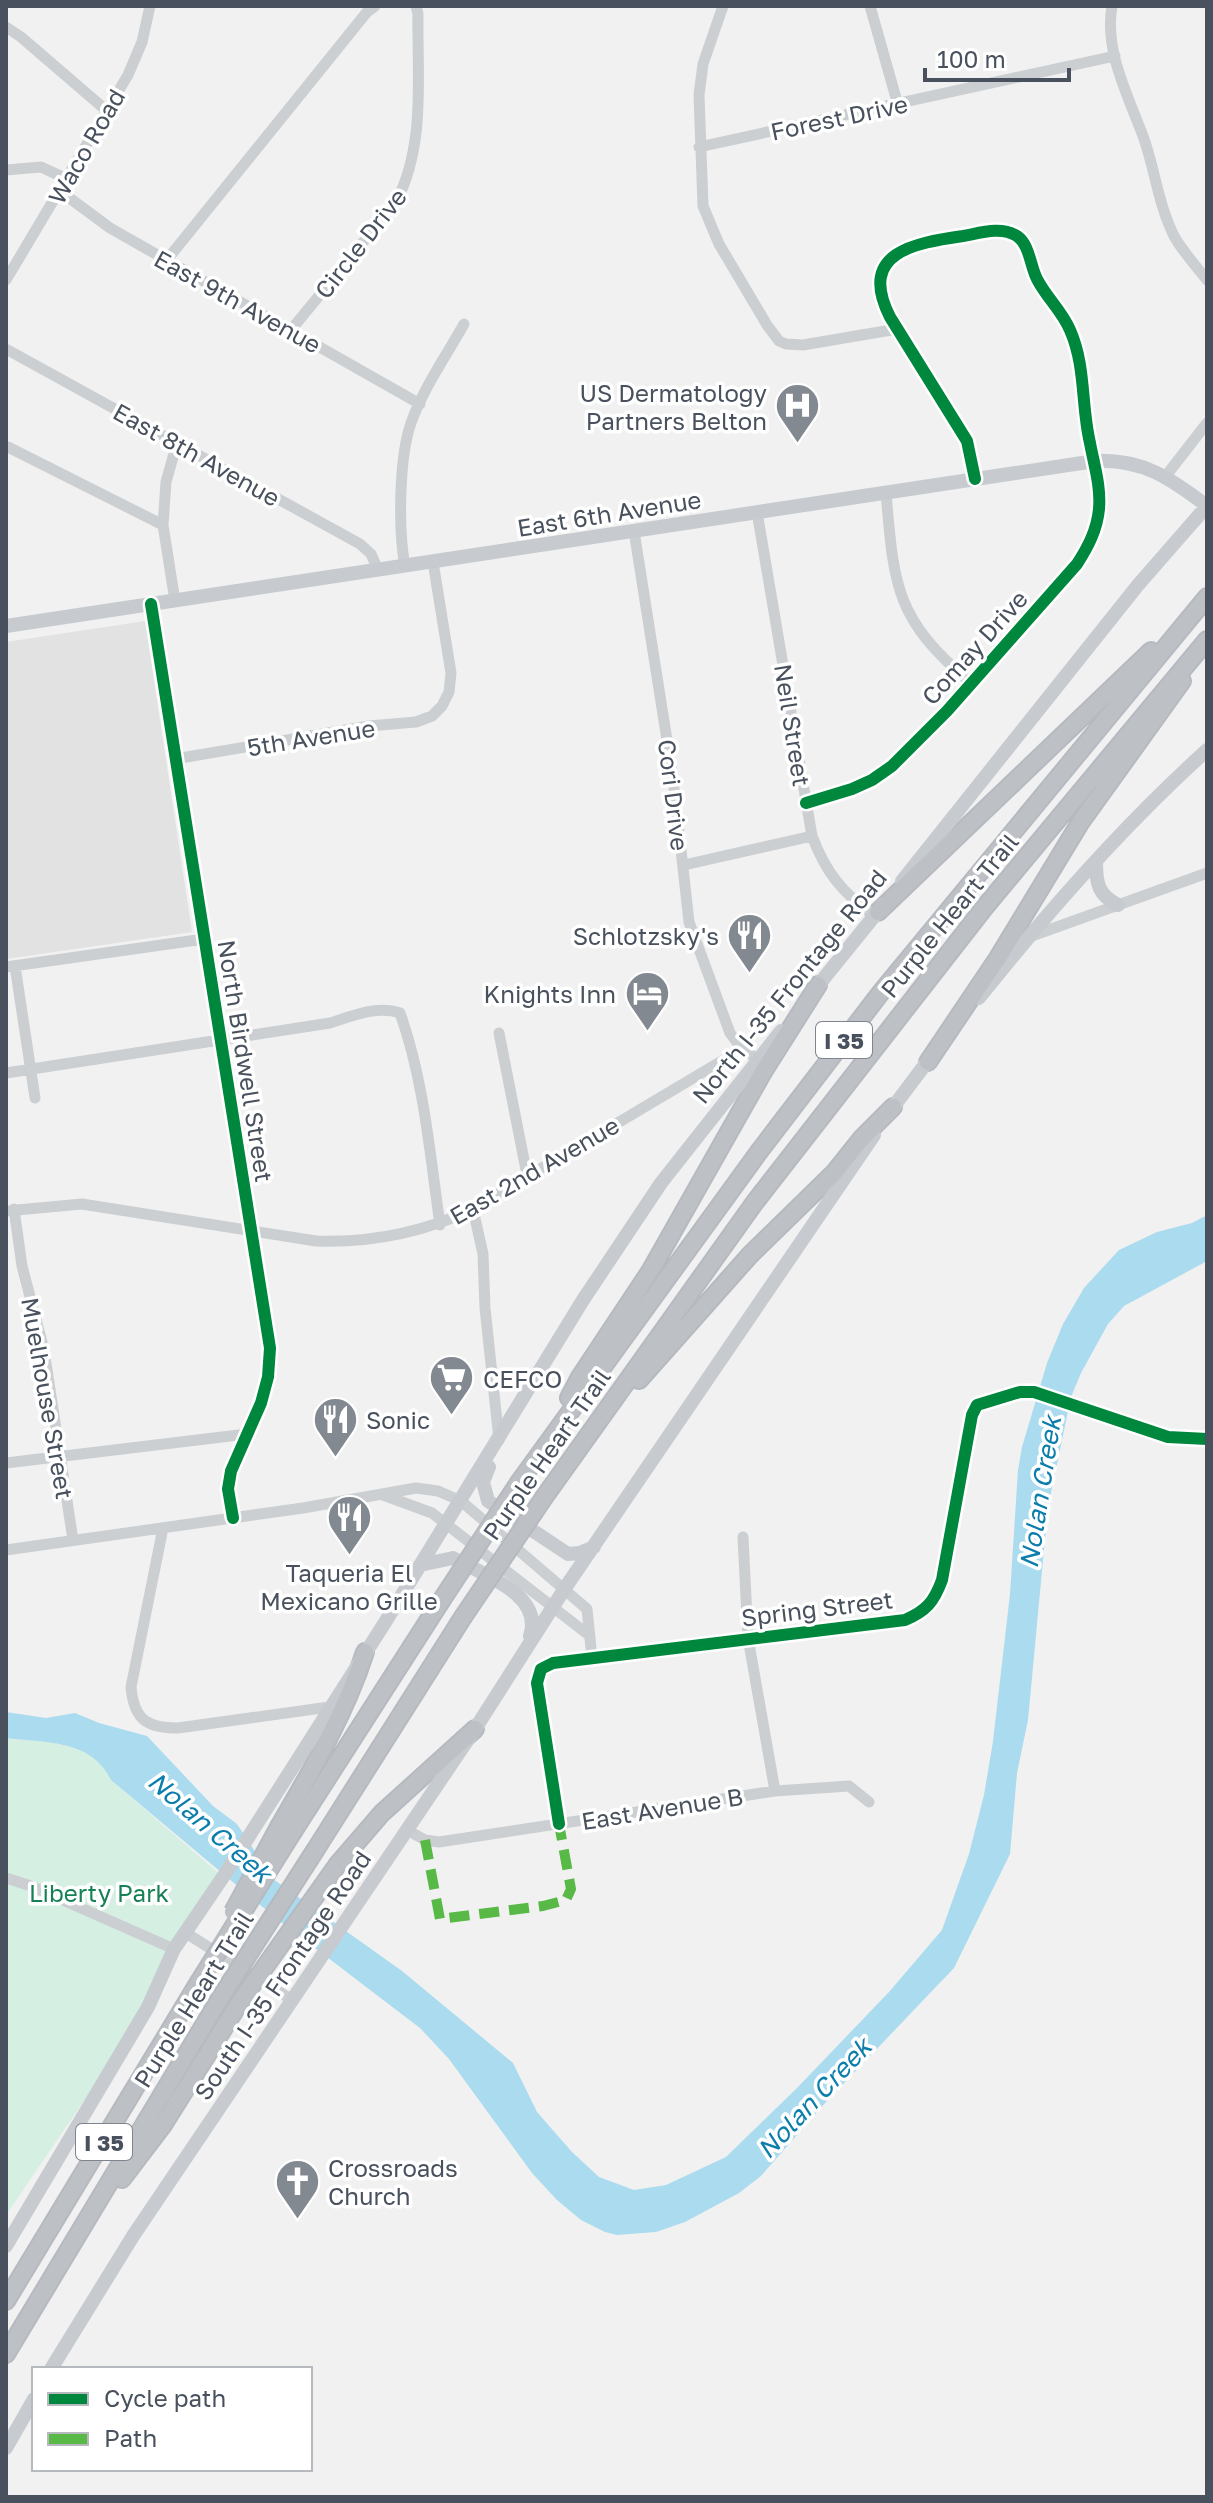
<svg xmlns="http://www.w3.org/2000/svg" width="1213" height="2503" viewBox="0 0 1213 2503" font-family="'Golos Text',sans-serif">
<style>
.education{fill:#e3e2e3}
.green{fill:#d5f0e2}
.water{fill:#aadbee}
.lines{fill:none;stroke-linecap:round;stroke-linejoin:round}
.highway-casing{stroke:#b6bac0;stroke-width:20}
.minor{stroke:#cccfd2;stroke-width:11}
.major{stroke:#c7cbcf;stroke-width:14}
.highway{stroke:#bdc1c6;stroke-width:16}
.highway-bridge-casing{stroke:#b6bac0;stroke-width:20;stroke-linecap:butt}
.highway-bridge{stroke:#bdc1c6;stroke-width:16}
.quiet{stroke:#58b947;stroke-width:10;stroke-dasharray:20 10;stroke-linecap:butt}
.cycleway-casing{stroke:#fff;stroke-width:17}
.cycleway{stroke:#00873e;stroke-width:12}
.labels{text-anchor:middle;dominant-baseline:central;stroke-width:7;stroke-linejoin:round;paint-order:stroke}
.shield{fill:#fff;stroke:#7f858e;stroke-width:2}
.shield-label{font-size:22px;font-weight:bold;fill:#48515d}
.street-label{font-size:24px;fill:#48515d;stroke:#fff}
.poi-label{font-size:24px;fill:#48515d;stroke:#fff;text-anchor:end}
.park-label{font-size:24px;fill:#178054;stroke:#fff}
.water-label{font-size:26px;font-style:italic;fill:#0c7eac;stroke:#fff}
</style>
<rect width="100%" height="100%" fill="#f1f1f1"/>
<path class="education" d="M145 621 192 932 6 959V642Z"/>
<path class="green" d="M6 1738C46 1743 91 1739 111 1780L223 1877 148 2007 6 2215Z"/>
<path class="water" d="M1207 1215V1261L1124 1306 1108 1324 1081 1373 1071 1397 1048 1507 1028 1720 1017 1773 1010 1854 954 1968 826 2102 761 2176 739 2193 685 2222 656 2232 617 2235 605 2232 581 2220 557 2200 532 2173 449 2059 420 2028 277 1919 111 1780C91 1739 46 1743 6 1738V1712L46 1718 75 1713 99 1723 147 1736 213 1806 237 1824 273 1879 402 1971 513 2063 537 2112 572 2152 599 2177 634 2190 666 2185 726 2157 797 2088 889 1992 942 1930 969 1854 984 1795 993 1741 1010 1594 1018 1470 1022 1447 1047 1363 1063 1324 1084 1288 1119 1250 1157 1232 1192 1223Z"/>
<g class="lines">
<defs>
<path id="highway" d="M878 912 1151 651
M928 1062 998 958 1080 823 1182 681
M639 1380 750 1255 834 1173 862 1138 893 1107
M569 1398 580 1377 651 1270 763 1072 818 985
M520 1481 758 1153 882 991 1207 597
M545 1496 755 1202 984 908 1207 640
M280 1825C312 1770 345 1714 365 1652
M294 1830 441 1601
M316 1849 463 1617
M338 1864 382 1813 475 1729
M122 2179 163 2125 240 2002
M6 2301 199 1982
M6 2354 221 1997"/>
</defs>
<use href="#highway" class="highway-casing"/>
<path class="minor" d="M723 6 703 64 699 95 703 206 719 244 767 325 779 341 786 344 803 345 897 329
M870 6 898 105
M1112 6C1104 50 1128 96 1143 136 1155 169 1158 204 1174 236 1183 252 1196 266 1207 280
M6 27 21 37 107 111
M699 147 1115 56
M6 170 41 167 67 179
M60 191 110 228 420 404
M166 261 367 12 375 6
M6 280 128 75 142 42 150 6
M291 330 396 202C426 145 417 76 418 14L416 6
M6 349 360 544 371 554 378 570
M8 447 163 525
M1165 477 1207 423
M886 493C894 586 895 619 970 682
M757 512 812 836C826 873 842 892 874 916
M634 531 673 778 689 922 730 1033 742 1049 759 1060
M405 566C398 530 399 457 411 423 423 389 446 356 464 324
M175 601 163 525 166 482 177 443
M151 604 270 1348 268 1377 261 1403 231 1471 228 1489 233 1518
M175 759 369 726 416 722 432 716 442 706 449 692 451 673 433 562
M806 803 852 789 872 780 892 766 947 711 1077 564C1088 547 1097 530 1099 509 1101 486 1094 465 1090 443 1081 405 1086 366 1070 330 1062 311 1046 297 1037 279 1030 266 1030 245 1017 236 1001 226 980 233 963 236 915 243 857 252 890 317L967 441 975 479
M684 865 812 836
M1029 937 1207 873
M15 966 35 1098
M6 967 204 939
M499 1033 527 1175
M6 1073 330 1023C352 1016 378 1005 400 1013 424 1080 430 1155 440 1225
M14 1209 22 1266 44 1350 73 1540
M473 1209 483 1254 485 1308 499 1440
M6 1211 82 1204 316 1241C372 1243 422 1233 473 1209L742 1049
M6 1463 247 1434
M383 1495 432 1513 590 1636
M163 1528 131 1687C134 1720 147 1728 178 1728L329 1707
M743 1537 748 1638 775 1791
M6 1550 303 1508 416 1488 438 1491 461 1501 587 1609 592 1658
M559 1824 537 1683 541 1669 553 1663 905 1620C926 1611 934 1602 942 1580L972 1415 977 1405 1020 1392H1034L1168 1437 1207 1439
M407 1830 425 1840 439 1842 775 1791 849 1786 869 1802
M6 1878 31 1886 174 1949
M186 1933 292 2000"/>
<path class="major" d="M6 626 1095 461C1143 459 1170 478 1207 506
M1096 862C1096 883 1098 895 1118 905
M902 881 1138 585 1207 506
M812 993 884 904
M979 998C1049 910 1124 825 1207 750
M888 1114 933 1054
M489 1467 483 1482 488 1501 568 1554 580 1553 594 1547
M420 1565 453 1558C483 1575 544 1594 530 1636
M6 2246 148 2007 174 1949 223 1877 384 1624 583 1300 661 1183 781 1031
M51 2369 133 2236 475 1729 565 1588 874 1135
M6 2448 34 2399"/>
<use href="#highway" class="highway"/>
<defs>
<path id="highway-bridge" d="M441 1601 520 1481
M463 1617 545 1496
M233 1912 280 1825
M199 1982 294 1830
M221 1997 316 1849
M240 2002 338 1864"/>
</defs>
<use href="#highway-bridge" class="highway-bridge-casing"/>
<use href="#highway-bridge" class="highway-bridge"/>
<path class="quiet" d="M425 1840 440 1919 543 1906 566 1900 571 1889 559 1824"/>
<defs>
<path id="cycleway" d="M151 604 270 1348 268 1377 261 1403 231 1471 228 1489 233 1518
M806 803 852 789 872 780 892 766 947 711 1077 564C1088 547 1097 530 1099 509 1101 486 1094 465 1090 443 1081 405 1086 366 1070 330 1062 311 1046 297 1037 279 1030 266 1030 245 1017 236 1001 226 980 233 963 236 915 243 857 252 890 317L967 441 975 479
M559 1824 537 1683 541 1669 553 1663 905 1620C926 1611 934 1602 942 1580L972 1415 977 1405 1020 1392H1034L1168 1437 1207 1439"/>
</defs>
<use href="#cycleway" class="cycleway-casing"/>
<use href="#cycleway" class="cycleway"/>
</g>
<defs>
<symbol id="hospital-pin" viewBox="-11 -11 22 30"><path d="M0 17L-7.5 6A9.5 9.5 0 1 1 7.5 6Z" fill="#838991" stroke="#fff"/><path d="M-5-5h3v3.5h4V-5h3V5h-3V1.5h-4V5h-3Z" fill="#fff"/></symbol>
<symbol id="restaurant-pin" viewBox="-11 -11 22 30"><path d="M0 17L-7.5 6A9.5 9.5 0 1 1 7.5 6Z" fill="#838991" stroke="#fff"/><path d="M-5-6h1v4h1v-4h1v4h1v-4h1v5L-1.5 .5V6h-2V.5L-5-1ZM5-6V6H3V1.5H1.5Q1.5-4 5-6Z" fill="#fff"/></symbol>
<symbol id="hotel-pin" viewBox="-11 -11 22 30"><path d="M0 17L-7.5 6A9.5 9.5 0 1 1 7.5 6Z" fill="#838991" stroke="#fff"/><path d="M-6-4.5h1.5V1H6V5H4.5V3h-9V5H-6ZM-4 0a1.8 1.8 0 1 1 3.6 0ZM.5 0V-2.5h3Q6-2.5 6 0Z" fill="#fff"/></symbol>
<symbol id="supermarket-pin" viewBox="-11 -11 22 30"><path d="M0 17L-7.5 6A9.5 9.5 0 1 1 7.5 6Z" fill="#838991" stroke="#fff"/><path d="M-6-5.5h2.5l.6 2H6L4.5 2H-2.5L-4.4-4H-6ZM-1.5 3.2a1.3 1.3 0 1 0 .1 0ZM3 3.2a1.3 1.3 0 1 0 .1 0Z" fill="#fff"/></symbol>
<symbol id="church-pin" viewBox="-11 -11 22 30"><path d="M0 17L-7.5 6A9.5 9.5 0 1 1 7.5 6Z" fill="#838991" stroke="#fff"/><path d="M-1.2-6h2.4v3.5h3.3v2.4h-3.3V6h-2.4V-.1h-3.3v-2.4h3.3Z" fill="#fff"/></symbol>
</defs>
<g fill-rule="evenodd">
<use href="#hospital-pin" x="772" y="380" width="51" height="69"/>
<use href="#restaurant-pin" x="724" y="910" width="51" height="69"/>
<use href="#hotel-pin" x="622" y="968" width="51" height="69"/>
<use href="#supermarket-pin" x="426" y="1352" width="51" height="69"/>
<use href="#restaurant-pin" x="310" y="1394" width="51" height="69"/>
<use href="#restaurant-pin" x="324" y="1492" width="51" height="69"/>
<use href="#church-pin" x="272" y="2156" width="51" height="69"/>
</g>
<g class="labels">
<g class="shield">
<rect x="816" y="1022" width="56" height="36" rx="6"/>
<rect x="76" y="2124" width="56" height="36" rx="6"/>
</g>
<g class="shield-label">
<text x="844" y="1040">I 35</text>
<text x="104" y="2142">I 35</text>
</g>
<g class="street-label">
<text transform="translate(839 117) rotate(-12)">Forest Drive</text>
<text transform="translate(86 146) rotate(-60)">Waco Road</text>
<text transform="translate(360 243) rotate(-52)">Circle Drive</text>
<text transform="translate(238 301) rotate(29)">East 9th Avenue</text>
<text transform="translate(197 454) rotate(29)">East 8th Avenue</text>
<text transform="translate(609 513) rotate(-9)">East 6th Avenue</text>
<text transform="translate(974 647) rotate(-48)">Comay Drive</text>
<text transform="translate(793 725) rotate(81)">Neil Street</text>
<text transform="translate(311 737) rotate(-9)">5th Avenue</text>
<text transform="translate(674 795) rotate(83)">Cori Drive</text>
<text transform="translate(949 915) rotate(-51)">Purple Heart Trail</text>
<text transform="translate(789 986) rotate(-51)">North I-35 Frontage Road</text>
<text transform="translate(246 1061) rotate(81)">North Birdwell Street</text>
<text transform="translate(534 1170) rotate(-30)">East 2nd Avenue</text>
<text transform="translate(48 1398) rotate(80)">Muelhouse Street</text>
<text transform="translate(546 1454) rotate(-55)">Purple Heart Trail</text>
<text transform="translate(817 1608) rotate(-7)">Spring Street</text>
<text transform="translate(662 1808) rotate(-9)">East Avenue B</text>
<text transform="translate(282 1975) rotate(-56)">South I-35 Frontage Road</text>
<text transform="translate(193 1999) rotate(-58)">Purple Heart Trail</text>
</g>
<g class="poi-label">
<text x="767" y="392">US Dermatology<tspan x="767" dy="28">Partners Belton</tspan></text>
<text x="719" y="935">Schlotzsky's</text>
<text x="616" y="993">Knights Inn</text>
<text x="483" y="1378" text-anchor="start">CEFCO</text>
<text x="366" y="1419" text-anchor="start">Sonic</text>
<text x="349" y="1572" text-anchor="middle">Taqueria El<tspan x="349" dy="28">Mexicano Grille</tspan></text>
<text x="328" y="2167" text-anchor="start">Crossroads<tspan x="328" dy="28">Church</tspan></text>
</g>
<g class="park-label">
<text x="99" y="1892">Liberty Park</text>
</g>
<g class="water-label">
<text transform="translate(1040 1492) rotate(-81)">Nolan Creek</text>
<text transform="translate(210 1827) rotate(41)">Nolan Creek</text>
<text transform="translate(814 2098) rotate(-47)">Nolan Creek</text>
</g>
</g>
<rect width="1213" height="2503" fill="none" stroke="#48515d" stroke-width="16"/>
<rect x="32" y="2367" width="280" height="104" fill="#ffffff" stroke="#b6b9be" stroke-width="2"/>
<rect x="48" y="2393" width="40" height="12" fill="#00873e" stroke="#b6b9be" stroke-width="2"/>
<text x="104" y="2407" font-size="24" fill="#48515d">Cycle path</text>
<rect x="48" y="2433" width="40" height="12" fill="#58b947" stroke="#b6b9be" stroke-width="2"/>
<text x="104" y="2447" font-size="24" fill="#48515d">Path</text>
<path d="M925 68v12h144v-12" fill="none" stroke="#48515d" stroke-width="4"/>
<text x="937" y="68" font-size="24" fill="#48515d" stroke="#ffffff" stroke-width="6" paint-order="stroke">100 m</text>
</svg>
